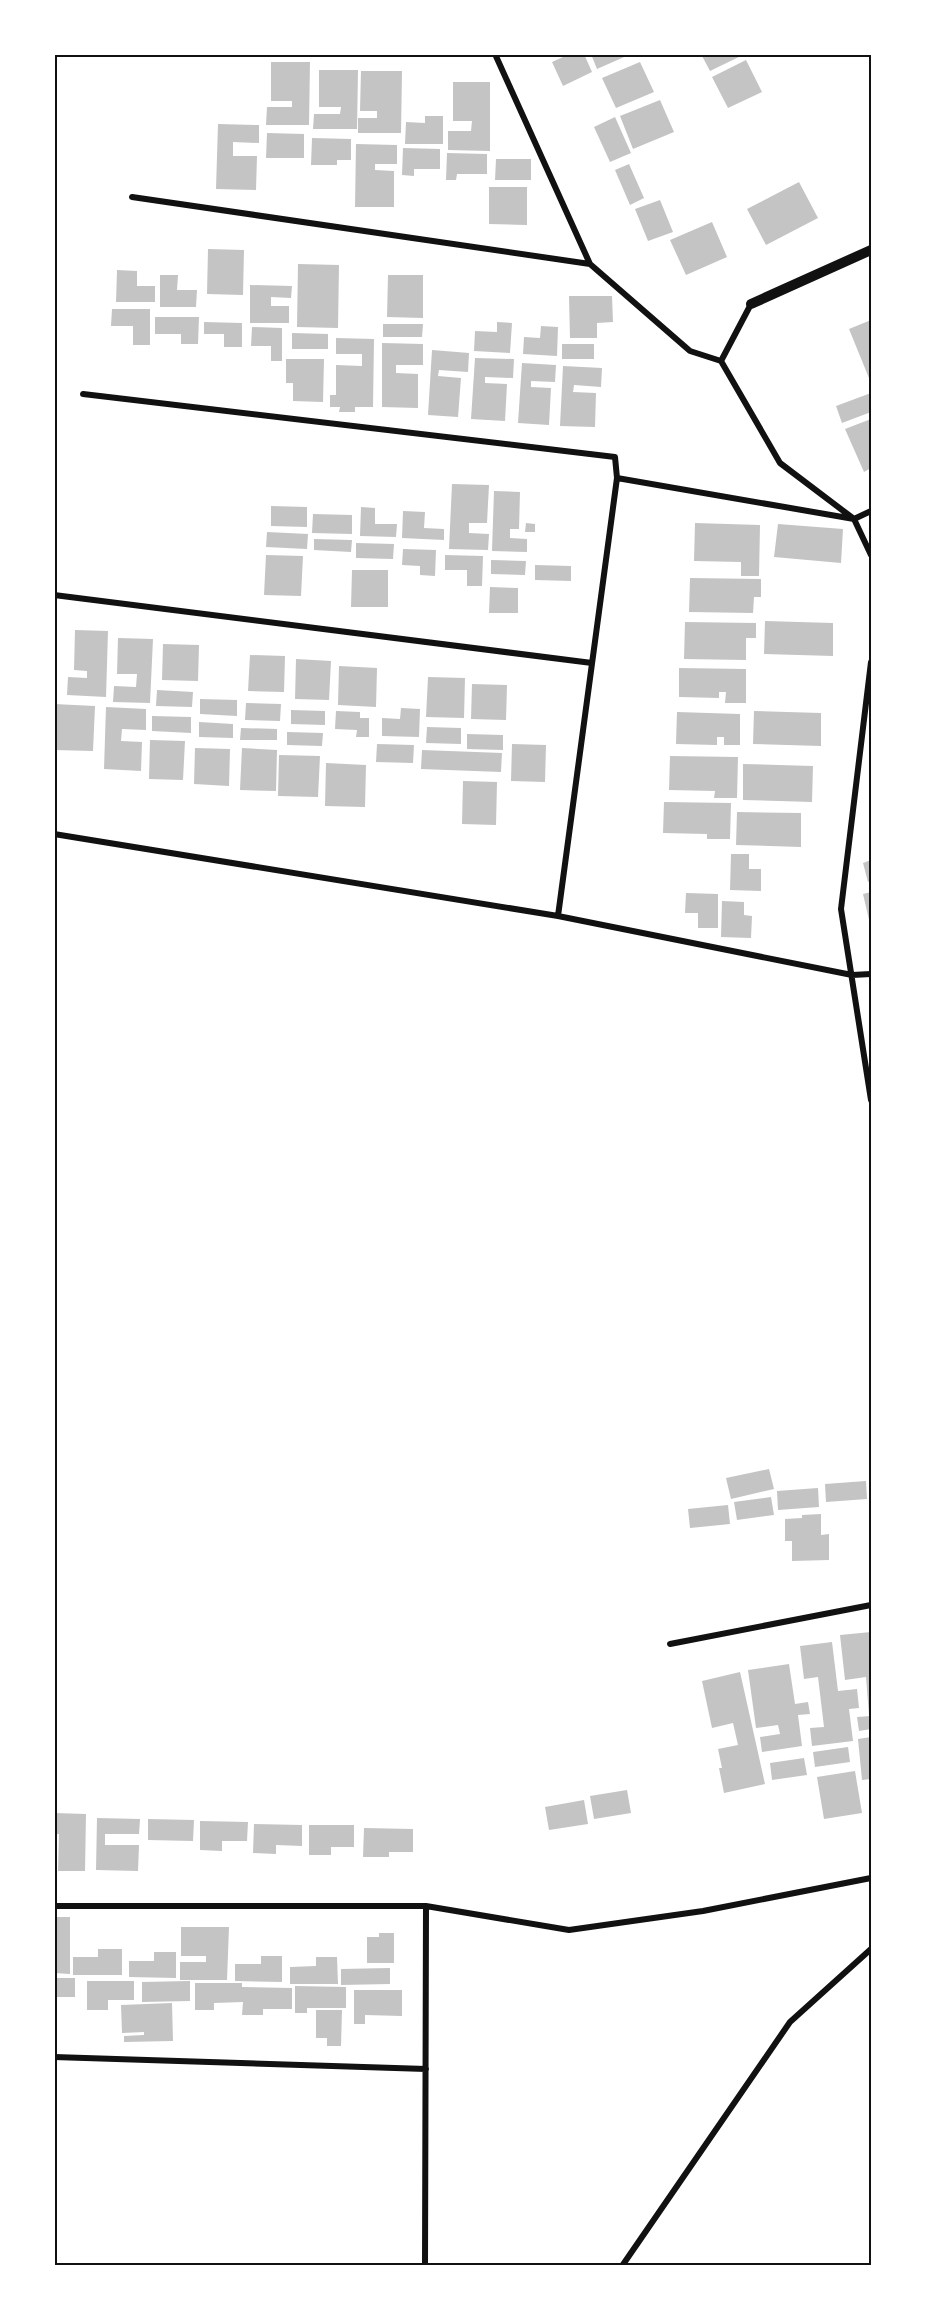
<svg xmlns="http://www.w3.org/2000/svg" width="925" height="2320" viewBox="0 0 925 2320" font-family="Literata,serif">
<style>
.building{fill:#c4c4c4}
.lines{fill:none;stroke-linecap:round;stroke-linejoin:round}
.minor{stroke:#111;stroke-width:6}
.tertiary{stroke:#111;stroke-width:10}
.neatline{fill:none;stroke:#111;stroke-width:2}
</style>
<rect width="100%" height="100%" fill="#fff"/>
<path class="building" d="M562 54H584L592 72 563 86 552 62 563 57Z
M591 54H631L597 69Z
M701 54H745L710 71Z
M746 60 762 92 728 108 712 77Z
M271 62H310L309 125H266L267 107H292V101H271Z
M640 62 654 92 616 108 602 78Z
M319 70H358L357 129H313L314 114H340L341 107H319Z
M361 71H402L401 133H358V118H377V111H360Z
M453 82H490V151L448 150V131H471L472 121H453Z
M660 100 674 132 633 149 620 116Z
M425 116H443V144H405L406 122 425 123Z
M615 117 631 153 610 162 594 127Z
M218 124 259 125V143L233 142V156H257L256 190 216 189Z
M267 133 304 134V158H266Z
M312 138 351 139V160H337V165H311Z
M356 144 397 145V164H375V170L394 171V207H355Z
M403 148 440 149V169H414V176L402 175Z
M447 153 487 154V174H457L456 180H446Z
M496 159H531V180H495Z
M629 164 644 198 630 205 615 170Z
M799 182 818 218 766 245 747 209Z
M489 187H527V225L489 224Z
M660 200 673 232 648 241 635 209Z
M712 222 727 257 686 275 670 240Z
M208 249 244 250 243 295 207 294Z
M298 264 339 265 338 328 297 327Z
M117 270 137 271V286H155V302H116Z
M160 275H178L177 290H197L196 307H160Z
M388 275H423V318L387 317Z
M250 285 292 286 291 298 271 297V306H289V323H250Z
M569 296H612L613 322 597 323V338H570Z
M112 309H150V345H133V326H111Z
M155 317H199L198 344H181V334H155Z
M871 320V383L849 329Z
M204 322 242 323V347H224V334H204Z
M497 322 512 323 510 353 474 351 475 331 497 332Z
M383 324H423L422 337H383Z
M541 326 558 327 557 356 523 354 524 337 540 338Z
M252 327 282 328V361H271V346H251Z
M292 333 328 334V349H292Z
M336 338 374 339 373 407H355V412H339L340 407H330V395H336V365L362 366V354H336Z
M382 343 423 344V365H396V373L418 374V408L382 407Z
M562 344H594V359H562Z
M432 350 469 353 468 372 439 370 438 376 461 378 458 417 428 415Z
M475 358 514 359 513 378 485 377V383L507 384 505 421 471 419Z
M286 359H324L323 402 293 401V383H286Z
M522 363 556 365 555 382 531 381V387L551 388 549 425 518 423Z
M563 366 602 368 601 387 574 385 573 392 596 393 595 427 560 426Z
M871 393V412L842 423 836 406Z
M871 419V468L864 472 845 429Z
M452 484 489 485 487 523H469V533L489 534 488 550 449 549Z
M494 491 520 492 519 529H510V538L527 539V552L492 551Z
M271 506 307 507V527L271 526Z
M361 507 375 508V524H397L396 537 360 536Z
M403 511 425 512 424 528 444 529V540L402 538Z
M313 514 352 515V534L312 533Z
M526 523 535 524V532H525Z
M695 523 760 525 759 576H741V562L694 561Z
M778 524 843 529 841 563 774 557Z
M267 532 308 534 307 549 266 547Z
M314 539 352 540 351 552 314 550Z
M356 543 394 544 393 559 356 558Z
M403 549 436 550 435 576 420 575V566L402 565Z
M266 555 303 556 301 596 264 595Z
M445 555 483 556 482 586H467V570H445Z
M491 560 526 561 525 575 491 574Z
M535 565 571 566V581L535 580Z
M352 570H388V607H351Z
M690 578 761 579V597H754L753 613 689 612Z
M490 587 518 588V613H489Z
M765 621 833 623V656L764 654Z
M685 622 756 623V638H746V660L684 659Z
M75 630 108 631 106 697 67 695 68 677 87 678V671L74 670Z
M118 638 153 639 150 703 113 702 114 686 136 687 137 674H117Z
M163 644 199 645 198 681 162 680Z
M250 655 285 656 284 692 248 691Z
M296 659 331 661 329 700 295 699Z
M339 666 377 668 376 707 338 705Z
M679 668 746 669V703H725L726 692H719V698L679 697Z
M428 677 465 678 464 718 426 717Z
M472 684 507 685 506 720 471 719Z
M157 690 193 692 192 707 156 706Z
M200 699 237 700V716L200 714Z
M246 703 281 704 280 721 245 720Z
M54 704 95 706 93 751 54 750Z
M106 707 146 709V730L122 729 121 741 142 742 141 771 104 769Z
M401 708 420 709 419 737 382 736V718L400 719Z
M291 710 325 711V725L291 724Z
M336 711 360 712V718H369V737H356L357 730 335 729Z
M754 711 821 713V746L753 744Z
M677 712 740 714V745H724V737H717V745L676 744Z
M152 716 191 717V733L152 731Z
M199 722 233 724V738L199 737Z
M427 727 461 728V744L426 743Z
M241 728 277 729V740H240Z
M287 732 323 733 322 746 287 745Z
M467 734 503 735V750L467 749Z
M150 740 185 741 183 780 149 779Z
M377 744 414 745 413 763 376 762Z
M512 744 546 745 545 782 511 781Z
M195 748 230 749 229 786 194 784Z
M242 748 277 750 276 791 240 790Z
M422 750 502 753 501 772 421 769Z
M279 755 320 756 318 797 278 796Z
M670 756 738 757 737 798H714L715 791 669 790Z
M326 763 366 765 365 807 325 806Z
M743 764 813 766 812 802 743 800Z
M463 781 497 782 496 825 462 824Z
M664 802 731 803 730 839H707V834L663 833Z
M737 812 801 813V847L736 845Z
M731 854H749V869H761V891L730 890Z
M871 860V881L868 882 863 863Z
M871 892V924H870L863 894Z
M686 893 718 894V928H698V913H685Z
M722 901 744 902V915L752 916 751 938 721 937Z
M769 1469 774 1489 731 1499 726 1478Z
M866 1481 867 1499 826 1502 825 1484Z
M818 1488 819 1507 778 1510 777 1491Z
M771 1497 774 1515 737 1520 734 1502Z
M728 1505 730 1524 690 1528 688 1509Z
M821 1514V1535L829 1534V1560L792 1561V1541H785V1519L802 1518V1515Z
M871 1632V1715H869L866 1677 845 1680 840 1635Z
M832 1642 838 1691 857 1689 859 1708 849 1709 853 1741 812 1746 810 1728 824 1727 818 1677 804 1679 800 1646Z
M789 1664 795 1704 808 1702 810 1714 798 1715 802 1746 762 1752 760 1737 780 1734 778 1725 756 1728 748 1670Z
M740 1672 765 1784 724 1793 719 1768H722L718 1749 738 1745 733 1723 712 1728 702 1681Z
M871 1716V1729L859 1731 857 1717Z
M871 1737V1779L862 1780 858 1739Z
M848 1747 850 1762 815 1767 813 1752Z
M804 1758 807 1775 772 1780 770 1763Z
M855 1771 862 1813 824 1819 817 1777Z
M627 1790 631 1813 594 1819 590 1796Z
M584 1800 588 1824 549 1830 545 1807Z
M54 1813 86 1814 85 1871H58L59 1834H54Z
M97 1818 140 1819 139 1834H105V1845H139L138 1871 96 1870Z
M148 1819 194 1820 193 1841 148 1840Z
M200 1821 248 1822 247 1841H222V1851L200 1850Z
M254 1824 302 1825V1846L276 1845V1854L253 1853Z
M309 1825H354V1847H331V1855H309Z
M364 1828 413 1829V1852H389V1857H363Z
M54 1917H70V1974L54 1973Z
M181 1927H229L227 1980H180V1962H206V1956H181Z
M379 1933H394V1963H367V1937H379Z
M98 1949H122V1975H73V1957H98Z
M154 1952H176V1978L129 1977V1961H154Z
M261 1956H282V1982L235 1981V1964H261Z
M316 1957H337L338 1984H290V1967L316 1966Z
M390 1968V1984L341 1985V1969Z
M54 1978H75V1997H54Z
M87 1981H134V2000H108V2010H87Z
M190 1981V2001L142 2002V1982Z
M195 1983H242V1987L292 1988V2009H263V2015H242L243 2002 214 2003V2010H195Z
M295 1986 346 1987V2008H307V2013H295Z
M354 1990H402V2016L365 2015V2024H354Z
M172 2003 173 2041 124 2042V2036L144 2035V2032L122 2033 121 2005Z
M316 2010H342L341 2046H327V2038H316Z"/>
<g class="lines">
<path class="minor" d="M495 54 590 264
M132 197 590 264 690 351 721 361
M751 304 721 361 780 463 854 519 871 555
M83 394 615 457 617 478 854 519 871 511
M54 595 592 663
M871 662 841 909 871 1100
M54 834 558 916 852 975 871 974
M558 916 617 478
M670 1644 871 1605
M54 1906H426L569 1930 703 1911 871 1878
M54 2057 426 2069
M425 2266 426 1906
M622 2266 790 2022 871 1949"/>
<path class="tertiary" d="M751 304 871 250"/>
</g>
<rect width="925" height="2320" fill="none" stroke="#ffffff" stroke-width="111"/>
<rect x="56" y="56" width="814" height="2208" class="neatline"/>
</svg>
